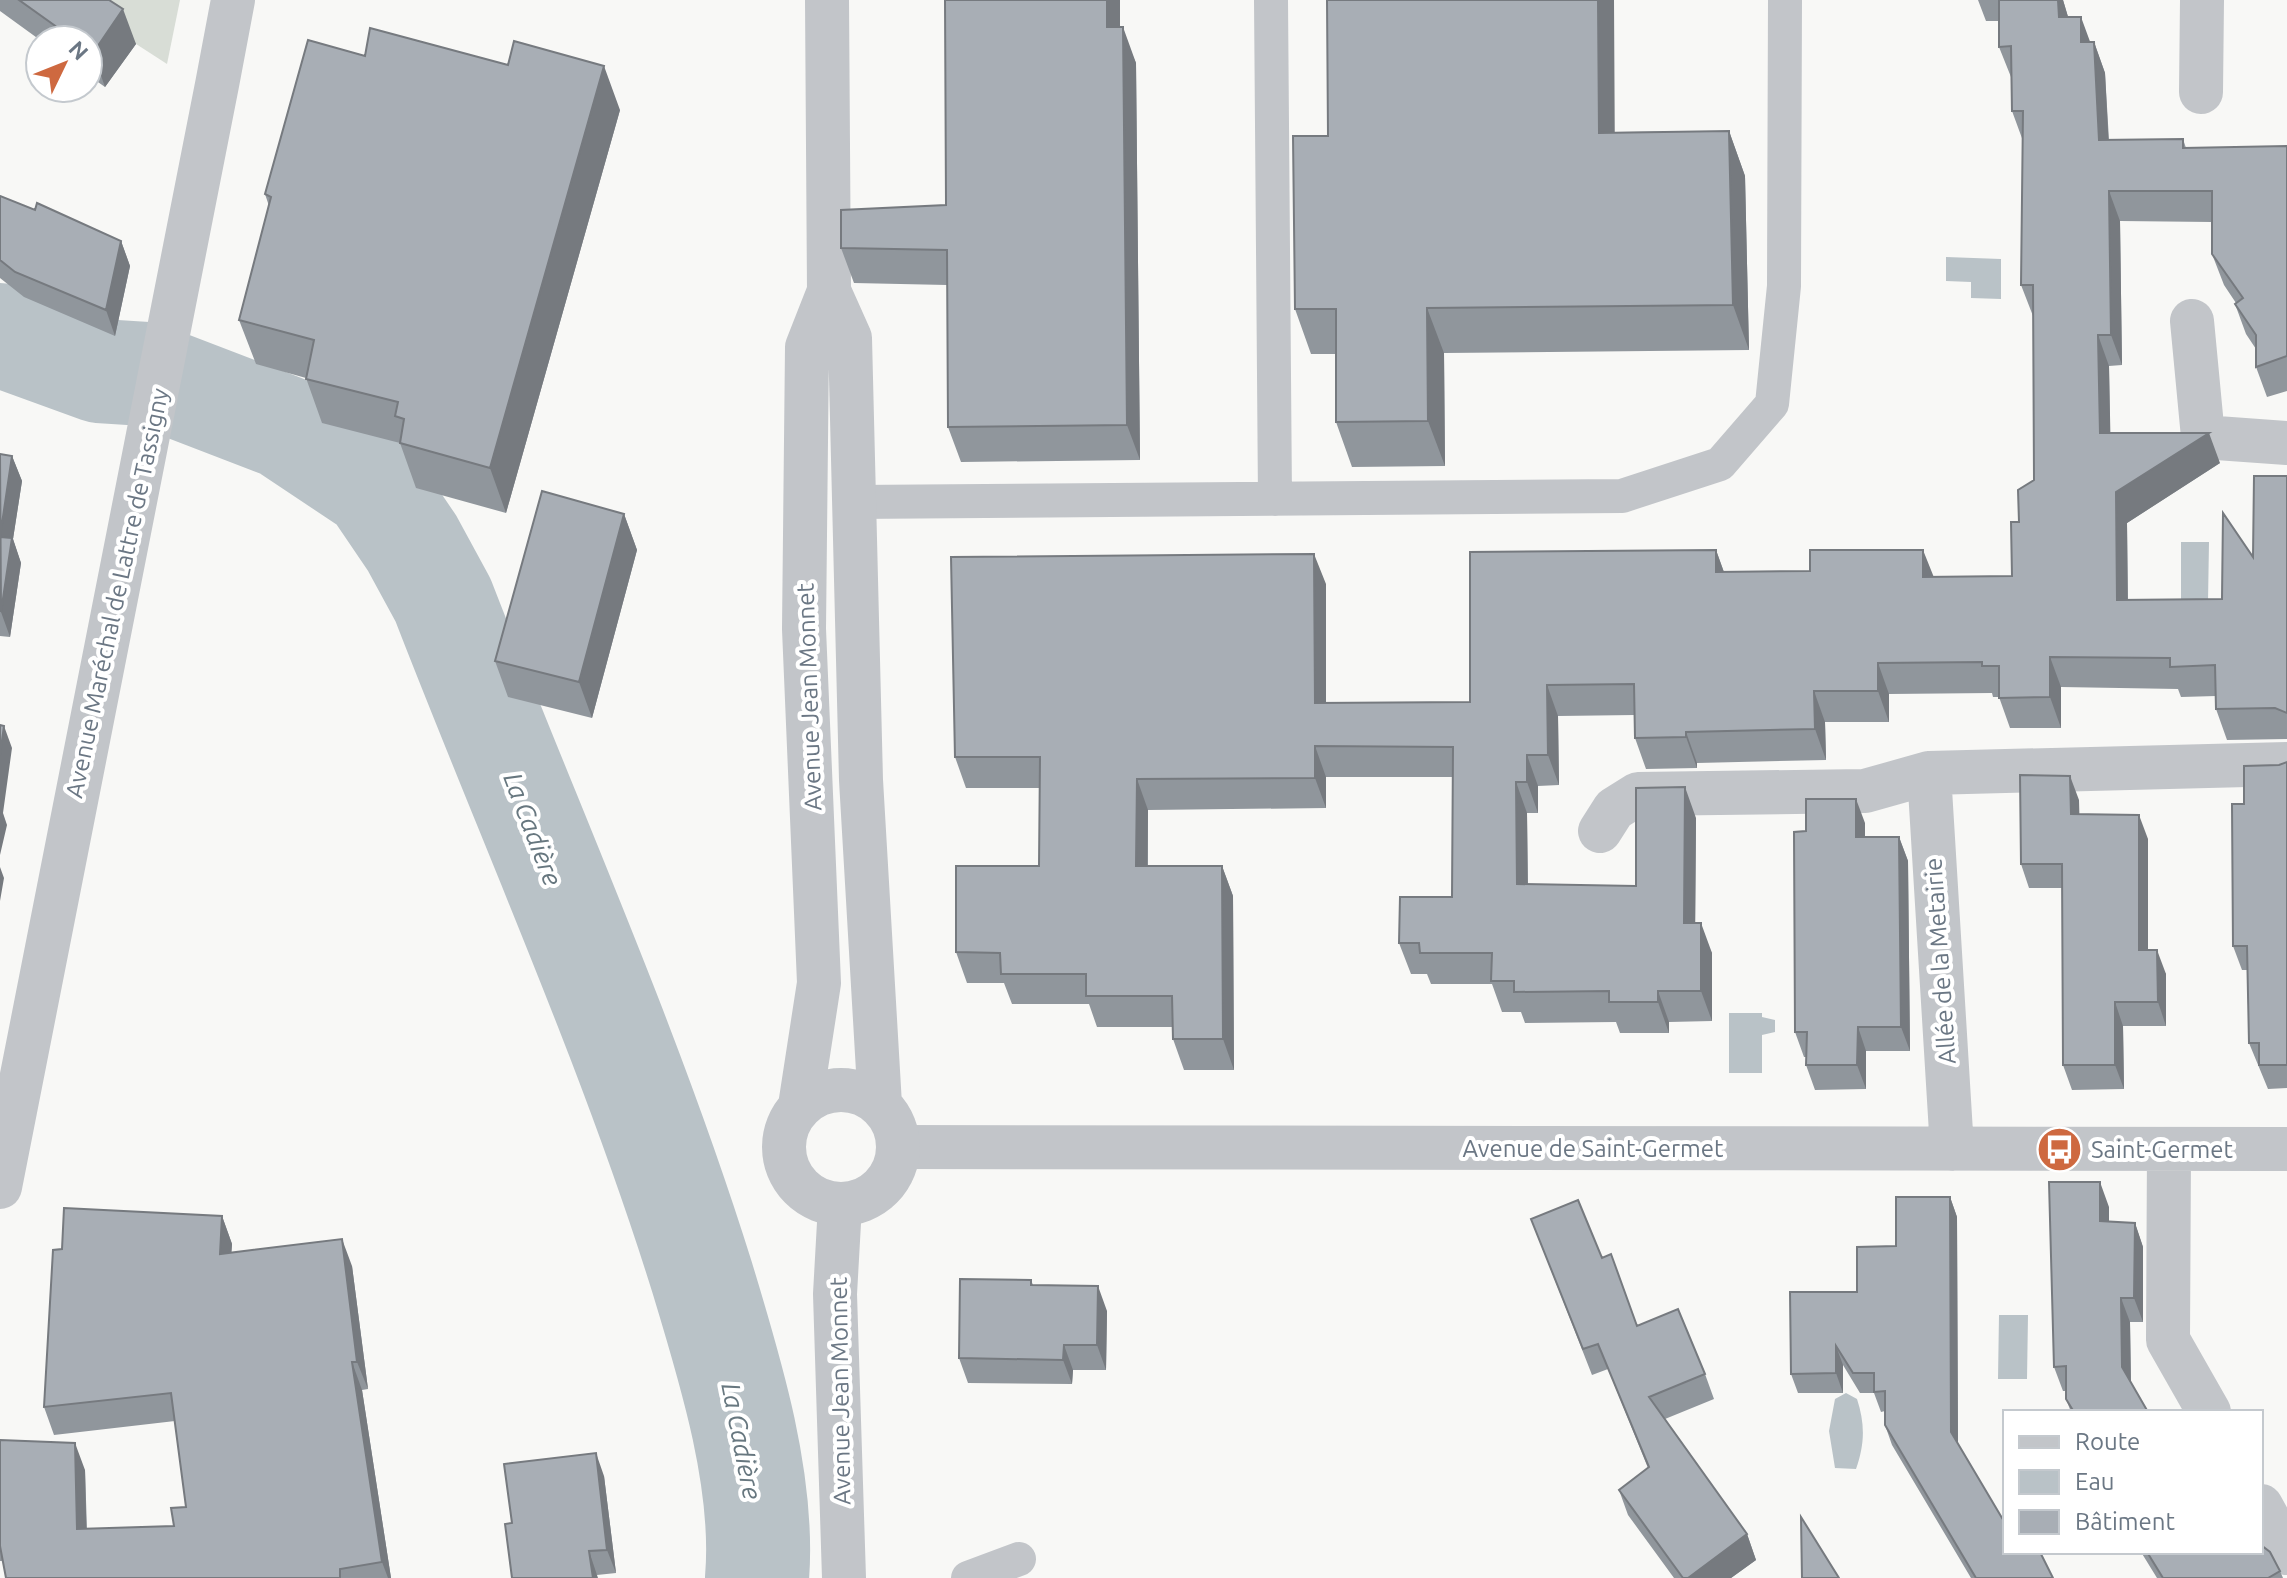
<svg xmlns="http://www.w3.org/2000/svg" width="2287" height="1578" viewBox="0 0 2287 1578" font-family="Ubuntu,sans-serif">
<style>
.garden{fill:#d8ddd6}
.water{fill:#b9c2c7}
.lines{fill:none;stroke-linecap:round;stroke-linejoin:round}
.river{stroke:#b9c2c7;stroke-width:104}
.service{stroke:#c2c5c9;stroke-width:34}
.minor{stroke:#c2c5c9;stroke-width:44}
.tertiary{stroke:#c2c5c9;stroke-width:44}
.wall{fill:#90969c}
.shaded-wall{fill:#767a7f}
.building{fill:#a8aeb5;stroke:#767a7f;stroke-width:2}
.labels{text-anchor:middle;dominant-baseline:central;stroke-width:8;stroke-linejoin:round;paint-order:stroke}
.street-label{font-size:24px;fill:#6b7784;stroke:#fff}
.poi-label{font-size:24px;fill:#6b7784;stroke:#fff;text-anchor:start}
.water-label{font-size:26px;font-style:italic;fill:#67777f;stroke:#fff}
</style>
<rect width="100%" height="100%" fill="#f8f8f6"/>
<path class="garden" d="M68 0H180L167 64Z"/>
<path class="water" d="M1946 257 2001 259V299L1971 298V282L1946 281Z
M2181 542H2209L2208 602H2181Z
M1729 1013H1762V1017L1775 1020V1032L1762 1035V1073H1729Z
M1999 1315H2028L2027 1379H1998Z
M1846 1393 1857 1399C1865 1424 1865 1443 1856 1469L1835 1468 1829 1431 1835 1399Z"/>
<g class="lines">
<path class="river" d="M0 335 99 371 146 374 284 427 374 487 412 543 443 600C530 825 630 1046 702 1277 730 1369 765 1482 757 1578"/>
<path class="service" d="M1271 0 1275 499
M854 502 1622 496 1720 464 1772 404 1784 286 1785 0
M968 1578 1019 1559"/>
<path class="minor" d="M2201 92 2202 0
M2192 321 2203 437 2287 443
M1929 773 1952 1149
M1600 831 1614 809 1638 794 1865 791 1929 773 2287 764
M898 1147 2287 1149
M2169 1149 2168 1340 2209 1412
M0 1187C75 790 159 396 233 0
M2261 1506 2287 1553"/>
<path class="tertiary" d="M829 291 850 338 861 780 880 1105
M784 1147a57 57 0 1 1 114 0a57 57 0 1 1-114 0Z
M800 1106 819 983 804 629 807 347 829 291 827 0
M840 1205 835 1294 844 1578"/>
</g>
<path class="wall" d="M0 0H109L136 44 105 87 88 75V40H40L0 11Z
M945 0H1120V27L1136 63 1140 460 961 462 948 427 947 285 854 283 841 248 946 205Z
M1978 0H2063L2068 17 2090 42H2094L2105 73 2109 140 2183 139 2186 148 2287 146V391L2267 397 2256 367V349L2246 334 2235 304 2236 303 2224 285 2212 254V222L2120 221 2122 365 2109 366 2110 433 2220 463 2127 523 2128 600 2222 599 2253 557 2287 476V739L2227 740 2216 709V696L2181 697 2178 689 2061 687V728H2010L1999 697H1993L1992 693 1889 694V722H1825L1826 760 1697 763V768L1646 769 1635 738V715L1558 716 1559 785 1538 786V813H1527L1528 884 1636 886 1696 818 1695 923 1712 953V1021L1669 1022V1033H1620L1616 1022 1525 1023 1521 1012H1502L1492 984H1431L1427 974H1411L1399 943 1452 897 1453 777H1326V808L1148 810V866H1222L1233 896 1234 1070H1184L1173 1039V1027H1097L1089 1004H1012L1004 983H967L956 952 1039 866V788H966L955 757 1326 584V702H1470L1716 550 1724 572 1933 577 2012 576 2019 522 2034 480 2033 316 2021 285 2023 141 2012 111 2011 77 1999 47V21H1986Z
M365 56 620 110 506 513 416 488 400 443 322 423 306 378 256 364 239 320 269 206 265 194Z
M1729 131 1745 176 1749 350 1444 353 1445 466 1352 467 1336 422V354H1311L1295 309 1615 132Z
M0 196 35 210 121 241 130 266 115 336 24 297 0 278Z
M0 454 12 456 22 481 13 539 21 563 10 637 0 636Z
M624 514 637 550 592 718 508 697 495 661Z
M2287 762V1088L2268 1089 2249 1043 2247 970H2242L2233 946 2244 804 2279 765Z
M2079 800V814L2148 839V950L2166 974V1026H2123L2124 1089 2072 1090 2063 1065 2062 888H2029L2021 864Z
M1865 823V837H1899L1908 861 1910 1051H1866V1089L1815 1090 1806 1065 1807 1057H1804L1795 1032 1806 831Z
M1950 1197 1957 1217 1958 1444 2005 1552 2053 1578H1971L1892 1445 1885 1425V1411L1881 1412 1874 1393H1860L1843 1365V1393H1798L1791 1374 1896 1246Z
M2109 1207V1222L2135 1223 2143 1247V1322H2130L2131 1382 2148 1412H2071L2066 1399V1391H2063L2054 1367Z
M222 1216 232 1244 231 1252 352 1266 368 1389 362 1390 391 1578H6L3 1561H0V1440L85 1470 87 1529 174 1526 186 1507 175 1421 54 1435 44 1407 62 1249Z
M1531 1219 1602 1258 1637 1326 1705 1374 1714 1399 1665 1419 1747 1534 1756 1560 1731 1578H1674L1628 1515 1619 1490 1648 1468 1608 1369 1592 1375Z
M1031 1280 1033 1285 1107 1311 1106 1370H1073L1072 1384 968 1383 959 1358Z
M604 1476 616 1573 597 1575 512 1523Z
M2141 1552H2261L2280 1571 2283 1578H2157Z"/>
<path class="shaded-wall" d="M1107 0H1120V63L1107 27Z
M1598 0H1614L1615 178 1599 133Z
M2055 0H2063L2069 20 2059 17Z
M123 9 136 44 105 87 93 53Z
M2081 17 2092 47 2081 42Z
M1123 27 1136 63 1140 460 1127 425Z
M2094 42 2105 73 2110 170 2099 140Z
M604 66 620 110 506 513 490 468Z
M1729 131 1745 176 1749 350 1733 305Z
M2109 191 2120 221 2122 365 2111 335Z
M121 241 130 266 115 336 106 310Z
M1427 308 1444 353 1445 466 1428 421Z
M2098 335 2109 366 2111 464 2100 433Z
M2209 433 2220 463 2127 523 2128 631 2117 600 2116 492Z
M12 456 22 481 13 539 21 563 10 637 1 612 0 537Z
M624 514 637 550 592 718 579 682Z
M1716 550 1727 581 1716 572Z
M1923 550 1935 580 1923 577Z
M1314 554 1326 584V733L1315 703Z
M2050 657 2061 687V728L2050 697Z
M1878 663 1889 694V722L1878 691Z
M1547 685 1558 716 1559 785 1548 755Z
M1814 691 1825 722 1826 760 1815 729Z
M4 726 12 748 3 813 7 825 0 855V755Z
M1686 732 1697 763V768L1686 737Z
M1315 746 1326 777V808L1315 778Z
M1527 755 1538 786V813L1527 782Z
M2070 776 2079 800 2080 838 2071 814Z
M1137 779 1148 810 1147 897 1136 866Z
M1516 782 1527 813 1528 915 1517 884Z
M1685 787 1696 818 1695 953 1684 923Z
M1856 799 1865 823V861L1856 837Z
M2139 815 2148 839V974L2139 950Z
M1899 837 1908 861 1910 1051 1901 1027Z
M1222 866 1233 896 1234 1070 1223 1039Z
M0 867 4 878 0 901Z
M1701 923 1712 953V1021L1701 991Z
M2157 950 2166 974V1026L2158 1002Z
M1658 991 1669 1022V1033L1658 1002Z
M2115 1002 2123 1026 2124 1089 2115 1065Z
M1858 1027 1866 1051V1089L1857 1065Z
M2100 1182 2109 1207V1246L2100 1221Z
M1950 1197 1957 1217 1958 1451 1951 1432Z
M222 1216 232 1244 230 1281 220 1254Z
M2135 1223 2143 1247V1322L2134 1298Z
M342 1239 352 1266 368 1389 357 1362Z
M1098 1286 1107 1311 1106 1370 1097 1345Z
M2121 1298 2130 1322 2131 1391 2122 1367Z
M1064 1345 1073 1370 1072 1384 1063 1360Z
M1836 1346 1843 1365V1393L1836 1373Z
M352 1362 362 1390 391 1578H388L382 1562Z
M75 1443 85 1470 87 1557 77 1529Z
M596 1453 604 1476 616 1573 607 1550Z
M1747 1534 1756 1560 1731 1578H1688Z
M589 1551 598 1578H593Z"/>
<path class="building" d="M19 0H109L123 9 93 53 88 50V40H75Z
M945 0H1107V27H1123L1127 425 948 427 947 250 841 248V210L946 205Z
M1327 0H1598L1599 133 1729 131 1733 305 1427 308 1428 421 1336 422V309H1295L1293 136H1328Z
M1999 0H2058L2059 17H2081V42H2094L2099 140 2183 139V148L2287 146V356L2256 367V335L2235 304 2243 298 2212 254V191H2109L2111 335H2098L2100 433H2209L2116 492 2117 600 2222 599 2223 513 2253 557 2254 476H2287V713L2275 708 2216 709 2215 665 2170 667V658L2050 657V697L1999 698V666H1982V662L1878 663V691H1814L1815 729 1686 732V737L1635 738 1634 684 1547 685 1548 755H1527V782H1516L1517 884 1636 886V788L1685 787 1684 923H1701V991H1658V1002H1609V991L1514 992V981H1491L1492 953H1420L1419 943H1399L1400 897H1452L1453 747 1315 746V778L1137 779 1136 866H1222L1223 1039H1173L1172 996H1086V974H1001L1000 953 956 952V866H1039L1040 757H955L951 557 1314 554 1315 703 1470 702V552L1716 550V572L1810 571V550H1923V577L2012 576 2011 522H2019L2018 490 2034 480 2033 285H2021L2023 111H2012L2011 46 1999 47Z
M370 28 508 65 514 41 604 66 490 468 400 443 404 419 395 416 398 402 306 379 314 340 239 320 271 197 265 194 308 40 365 56Z
M0 196 35 210 37 203 121 241 106 310 15 272 0 260Z
M0 454 12 456 0 537 12 538 1 612Z
M542 491 624 514 579 682 495 661Z
M0 725 4 726 0 755Z
M2287 762V1065H2259V1043H2249L2247 946H2233L2232 804H2244V766L2279 765Z
M2020 775 2070 776 2071 814 2139 815V950H2157L2158 1002H2115V1065H2063L2062 864H2021Z
M1806 799H1856V837H1899L1901 1027H1858L1857 1065H1806L1807 1032H1795L1794 832 1806 831Z
M2049 1182H2100V1221L2135 1223 2134 1298H2121L2122 1367 2148 1412H2074L2066 1399V1366L2054 1367Z
M1896 1197H1950L1951 1432 2005 1523V1552H2040L2053 1578H1976L1885 1425V1391L1874 1392V1373H1853L1836 1346V1373L1791 1374 1790 1292H1857V1247L1896 1246Z
M1578 1200 1602 1258 1611 1254 1637 1326 1678 1309 1705 1374 1649 1397 1747 1534 1688 1578H1683L1619 1490 1649 1467 1598 1344 1583 1349 1531 1219Z
M64 1208 222 1216 220 1254 342 1239 357 1362H352L382 1562 340 1569V1578H6L0 1546V1440L75 1443 77 1529 174 1526 171 1508 186 1507 171 1393 44 1407 53 1250 62 1249Z
M960 1279 1031 1280V1285L1098 1286 1097 1345H1064L1063 1360 959 1358Z
M596 1453 607 1550 589 1551 593 1578H512L505 1524 512 1523 504 1464Z
M1801 1517 1839 1578H1802Z
M2261 1545 2270 1552 2280 1571 2268 1578H2163L2147 1552H2261Z"/>
<defs>
<symbol id="bus-disc" viewBox="-11 -11 22 22"><circle r="9.5" fill="#ce6940" stroke="#fff"/><path d="M-5-6H5V4H4V6H2V4H-2V6H-4V4H-5ZM-3.5-4V0h7V-4ZM-3.5 1.2v1.5H-2V1.2ZM2 1.2v1.5H3.5V1.2Z" fill="#fff"/></symbol>
</defs>
<g fill-rule="evenodd">
<use href="#bus-disc" x="2034" y="1124" width="51" height="51"/>
</g>
<g class="labels">
<g class="street-label">
<text transform="translate(117 593) rotate(-78)">Avenue Maréchal de Lattre de Tassigny</text>
<text transform="translate(809 697) rotate(-92)">Avenue Jean Monnet</text>
<text transform="translate(1940 961) rotate(-94)">Allée de la Metairie</text>
<text x="1593" y="1148">Avenue de Saint-Germet</text>
<text transform="translate(840 1391) rotate(-91)">Avenue Jean Monnet</text>
</g>
<g class="poi-label">
<text x="2091" y="1149">Saint-Germet</text>
</g>
<g class="water-label">
<text transform="translate(533 829) rotate(69)">La Cadière</text>
<text transform="translate(742 1441) rotate(79)">La Cadière</text>
</g>
</g>
<rect x="2003" y="1410" width="260" height="144" fill="#ffffff" stroke="#c4c9ce" stroke-width="2"/>
<rect x="2019" y="1436" width="40" height="12" fill="#c2c5c9" stroke="#c4c9ce" stroke-width="2"/>
<text x="2075" y="1450" font-size="24" fill="#6b7784">Route</text>
<rect x="2019" y="1470" width="40" height="24" fill="#b9c2c7" stroke="#c4c9ce" stroke-width="2"/>
<text x="2075" y="1490" font-size="24" fill="#6b7784">Eau</text>
<rect x="2019" y="1510" width="40" height="24" fill="#a8aeb5" stroke="#c4c9ce" stroke-width="2"/>
<text x="2075" y="1530" font-size="24" fill="#6b7784">Bâtiment</text>
<g transform="translate(64 64) rotate(47)"><circle r="38" fill="#ffffff" stroke="#c4c9ce" stroke-width="2"/>
<path d="M0-6L14 30L0 20L-14 30Z" fill="#ce6940"/>
<text y="-12" font-size="22" font-weight="bold" text-anchor="middle" fill="#6b7784">N</text>
</g>
</svg>
